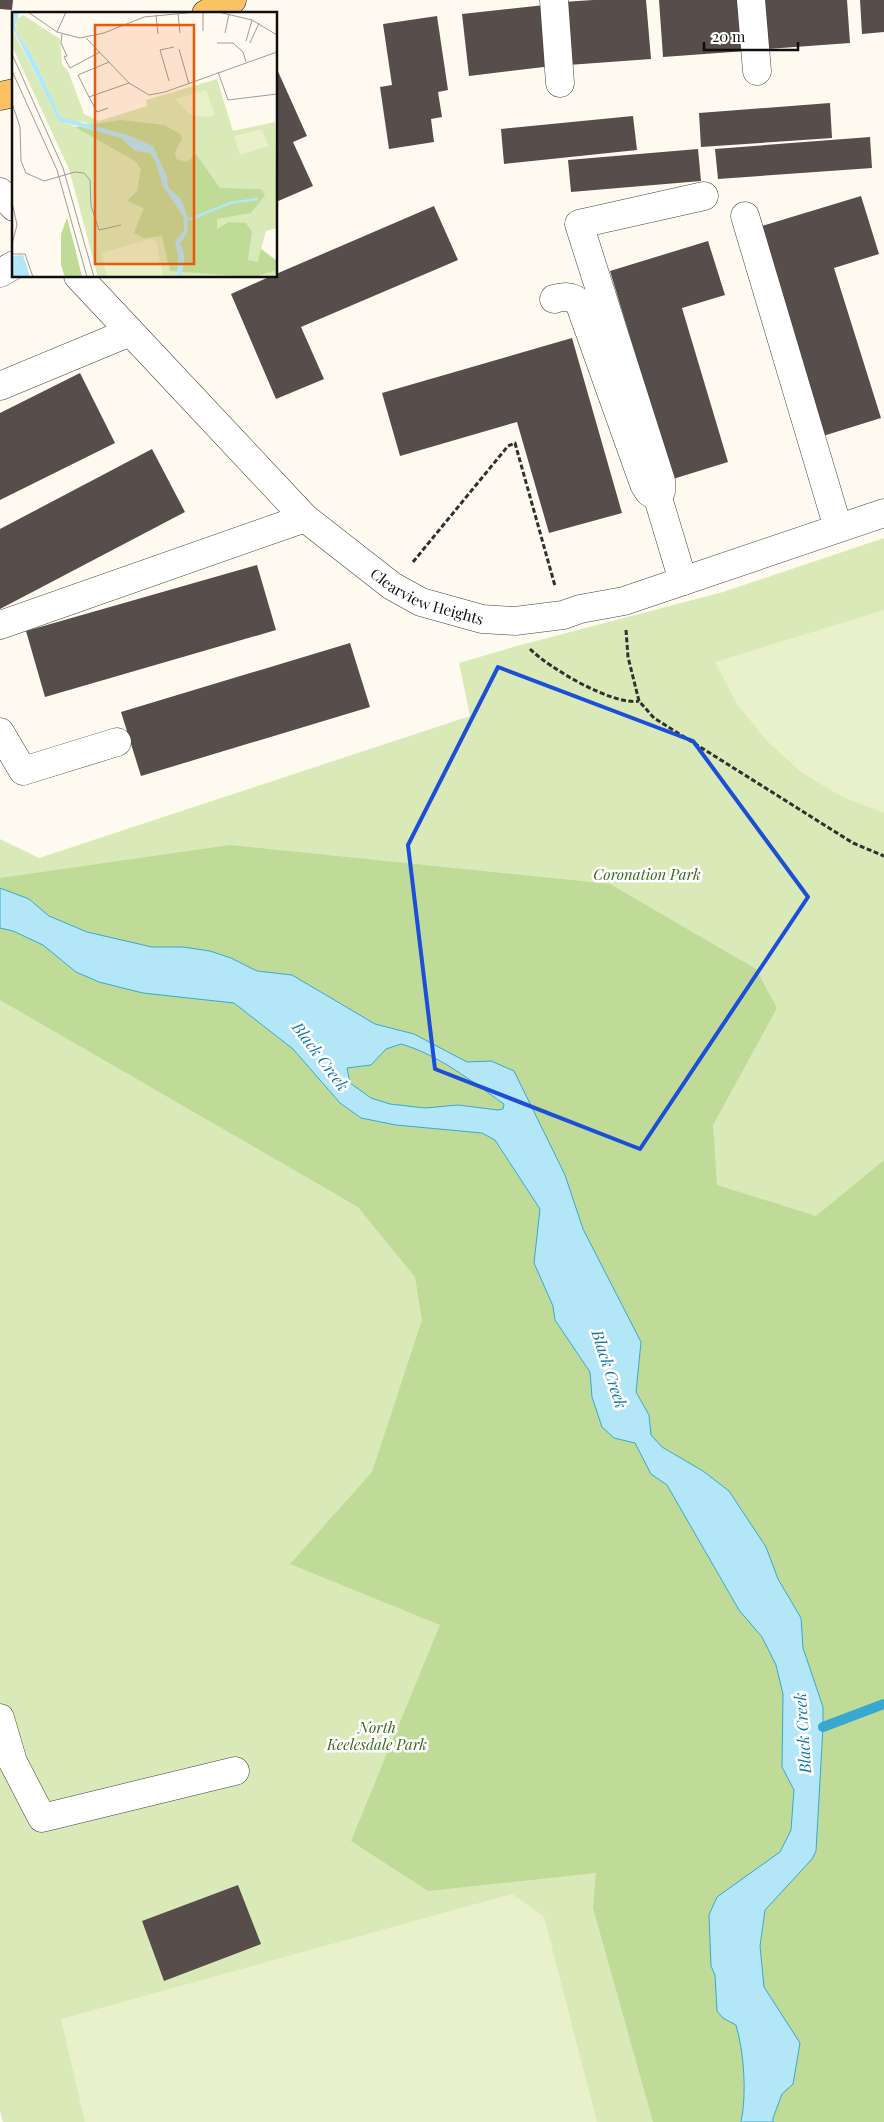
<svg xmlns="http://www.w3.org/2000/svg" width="884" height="2122" viewBox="0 0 884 2122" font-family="'Playfair Display',serif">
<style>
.green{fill:#d9eab8}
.forest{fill:#bfdb97}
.pitch{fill:#e9f1ca}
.water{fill:#b3e7f7;stroke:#38a8d0;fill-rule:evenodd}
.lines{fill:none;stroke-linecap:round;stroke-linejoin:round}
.stream{stroke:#38a8d0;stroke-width:10}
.building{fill:#574d4a}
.minor-casing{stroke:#414141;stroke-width:29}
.major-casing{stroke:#1f1f1f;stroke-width:29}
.path{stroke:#303030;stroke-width:3;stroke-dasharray:5 2.5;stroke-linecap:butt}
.minor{stroke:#fff;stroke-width:28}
.major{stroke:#fbc263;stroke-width:28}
.marked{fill:none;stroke:#1d4ed8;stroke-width:4;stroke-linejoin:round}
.labels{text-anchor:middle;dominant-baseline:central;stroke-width:5;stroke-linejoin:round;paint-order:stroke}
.street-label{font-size:15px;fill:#0e0e0e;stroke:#fff}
.park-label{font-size:15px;font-style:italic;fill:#36681d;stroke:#fff}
.water-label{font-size:16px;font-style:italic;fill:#1478a3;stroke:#fff}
.inset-river{fill:none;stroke:#b3e7f7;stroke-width:2.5}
.inset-road{fill:none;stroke:#9f9c95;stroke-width:1}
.view{fill:#e8590c;fill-opacity:0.15;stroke:#e8590c;stroke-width:2.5}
.inset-edge{fill:none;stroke:#0e0e0e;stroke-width:2.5}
</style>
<rect width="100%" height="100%" fill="#fffaef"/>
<path class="green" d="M884 538V2122L766 1547 0 888V839L39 858 470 716 459 663 513 647 723 592Z
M0 928 361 1118 741 2122H3L0 2111Z"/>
<path class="forest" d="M230 845 610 884 756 969 777 1008 713 1125 717 1185 816 1216 884 1160V2122H653L593 1908 596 1873 428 1891 351 1841 440 1625 290 1564 372 1472 422 1320 415 1277 358 1207 0 1000V878Z"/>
<path class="pitch" d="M884 610V813L841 796 801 772 766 740 737 704 715 662Z
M512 1894 544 1917 597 2122H85L61 2019Z"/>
<path class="water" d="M0 888 29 899 49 916 87 932 152 947H183L210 951 231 958 257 971 292 975 375 1024 414 1034 467 1062 491 1061 514 1071 565 1175 583 1229 641 1342 636 1392 649 1415 651 1435 662 1447 703 1471 729 1491 766 1547 778 1579 801 1618 803 1648 823 1707V1727L816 1851 812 1859 765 1910 760 1946 764 1987 800 2043 793 2084 782 2094 773 2118V2122H741C747 2094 744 2052 736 2025L723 2018 717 2011 715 1975 711 1966 709 1915 717 1897 780 1852 791 1830 794 1790 782 1767 783 1694 776 1665 762 1637 739 1610 667 1485 651 1474 635 1443 614 1438 602 1427 592 1397 590 1372 555 1320 553 1306 534 1263 540 1209 495 1140 482 1133 396 1125 361 1118 340 1103 293 1049 234 1003 143 993 99 982 76 972 43 945 13 931 0 928ZM401 1044C439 1055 471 1081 504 1104L503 1109 498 1110 458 1105 425 1108 390 1104 371 1098 350 1083 347 1068 371 1065 386 1049Z"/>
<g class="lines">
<path class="stream" d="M823 1727 884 1704"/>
</g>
<path class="building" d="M0 0H13L12 10 0 9Z
M593 0H646L651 59 568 65 563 2Z
M659 0H742L746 51 663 57Z
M763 0H847L850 43 767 49Z
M860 0H884V32L862 34Z
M545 5 552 66 469 76 462 14Z
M437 16 448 90 438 92 442 117 431 119 434 142 389 149 380 87 392 85 383 24Z
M276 67 307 136 293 142 313 186 276 202Z
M830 103 832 138 701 147 699 113Z
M633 116 637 150 504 164 501 129Z
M870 137 872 168 718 179 715 149Z
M698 149 701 181 571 192 568 160Z
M861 196 879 254 834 268 881 418 823 436 759 227Z
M434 206 458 260 301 327 324 379 276 399 231 294 271 276H276V274Z
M708 241 725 295 682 308 728 462 673 479 610 271Z
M572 338 622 513 549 533 517 422 400 456 382 393Z
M80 373 115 443 0 500V413Z
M152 449 185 512 0 609V529Z
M257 565 276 630 45 697 26 631Z
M350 643 370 707 141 776 121 712Z
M238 1885 261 1944 164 1981 142 1921Z"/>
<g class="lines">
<defs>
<g id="minor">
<path d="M554 0 560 83"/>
<path d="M751 0 757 71"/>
<path d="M0 192 14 207"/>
<path d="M745 216 838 528"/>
<path d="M0 273 14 265"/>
<path id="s1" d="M78 276 305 518 392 586 421 602 482 619 515 621 563 615 580 609 624 601 884 513"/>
<path d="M554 299C564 296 571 296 579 302L644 484 649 492 658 498 683 581"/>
<path d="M0 386 130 332"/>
<path d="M658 498 661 491V481L579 224 704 196"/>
<path d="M0 625 305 518"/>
<path d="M0 732 23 771 117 742"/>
<path d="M0 1718 13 1762 42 1818 235 1771"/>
</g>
<path id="major" d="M206 14 232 0
M0 96 14 93"/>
</defs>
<use href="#minor" class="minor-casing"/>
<use href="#major" class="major-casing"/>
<path class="path" d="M413 562 508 446 515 443 555 586
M626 630 628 657 639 701 654 718 853 843 884 856
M530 649C549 668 613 706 639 701"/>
<use href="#minor" class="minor"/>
<use href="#major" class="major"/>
</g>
<path class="marked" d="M498 667 693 741 808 897 640 1149 435 1069 408 845Z"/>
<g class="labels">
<g class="street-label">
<text stroke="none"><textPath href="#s1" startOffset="479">Clearview Heights</textPath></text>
</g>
<g class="park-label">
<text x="647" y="874">Coronation Park</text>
<text x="377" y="1727">North<tspan x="377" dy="17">Keelesdale Park</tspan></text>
</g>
<g class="water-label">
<text transform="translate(321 1056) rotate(53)">Black Creek</text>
<text transform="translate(610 1369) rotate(72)">Black Creek</text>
<text transform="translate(802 1733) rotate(-94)">Black Creek</text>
</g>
</g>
<g transform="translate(12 12)">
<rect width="265" height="265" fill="#fffaef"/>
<path d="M0 0 2 21 47 108 123 139 166 253 165 265H86L57 157 0 34ZM11 3 48 27 50 52 57 61 72 102 87 109 135 94 134 88 205 67 221 119 263 110 265 216 254 219 249 237 265 249V265H169L156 172 73 110 54 109 49 105 19 41 5 22 3 8Z" fill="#d9eab8"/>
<path d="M109 108 152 113 168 122 170 127 163 140 164 147 175 150 184 142 208 176 249 177 253 183 239 201 205 207V217L217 210 234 211 240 220 236 248 246 250 249 237 265 249V258L242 265 158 259 150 224 131 226 122 221 132 196 115 189 125 179 129 157 123 149 63 115ZM55 206 62 232 70 265H53L49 253V222Z" fill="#bfdb97"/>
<path d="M194 78 203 103 198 105 178 103 163 87ZM250 117 256 134 228 143 222 124ZM140 227 144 229 151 265H95L89 241Z" fill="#e9f1ca"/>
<path d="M8 0 3 12 5 22 19 41 49 105 116 123 141 134 155 164 156 175 169 187 176 206 175 222 168 232 173 243 169 265H165L166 244 163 229 172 219 171 204 151 174 143 149 138 141 123 139 109 126 47 109 1 17V1ZM11 243 18 265H0V244Z" fill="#b3e7f7"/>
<path class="inset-river" d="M176 208 218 191 246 187"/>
<path class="inset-road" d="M16 0 45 20 68 26 92 21 132 5 185 0M191 0V19M206 0 240 8 265 23M166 2 168 21M144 3 146 22M45 20 54 0M213 21 217 2M50 22 49 31 55 44 52 45 58 56 88 40M74 26 117 71 137 83 153 80 265 40M234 29 240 8M205 31H221L231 40 234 50M238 31 247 11M167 37 177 72M0 42 51 156 82 265M97 50 66 63 77 85 117 71M0 59 45 158 75 265M206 60 216 88 265 82M157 69 148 38 162 35M77 85 85 100 96 96M0 91 8 115 9 149 14 161 32 169 63 160 72 161 78 168 79 194 87 218 109 213M0 190 5 213 0 232M0 242H13L21 265"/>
<path class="view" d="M83 13H182V252H83Z"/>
<rect width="265" height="265" class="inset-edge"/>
</g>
<path d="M704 42v8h94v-8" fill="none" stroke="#0e0e0e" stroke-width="2.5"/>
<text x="712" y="42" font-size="15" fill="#0e0e0e" stroke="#ffffff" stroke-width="4" paint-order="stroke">20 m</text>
</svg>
